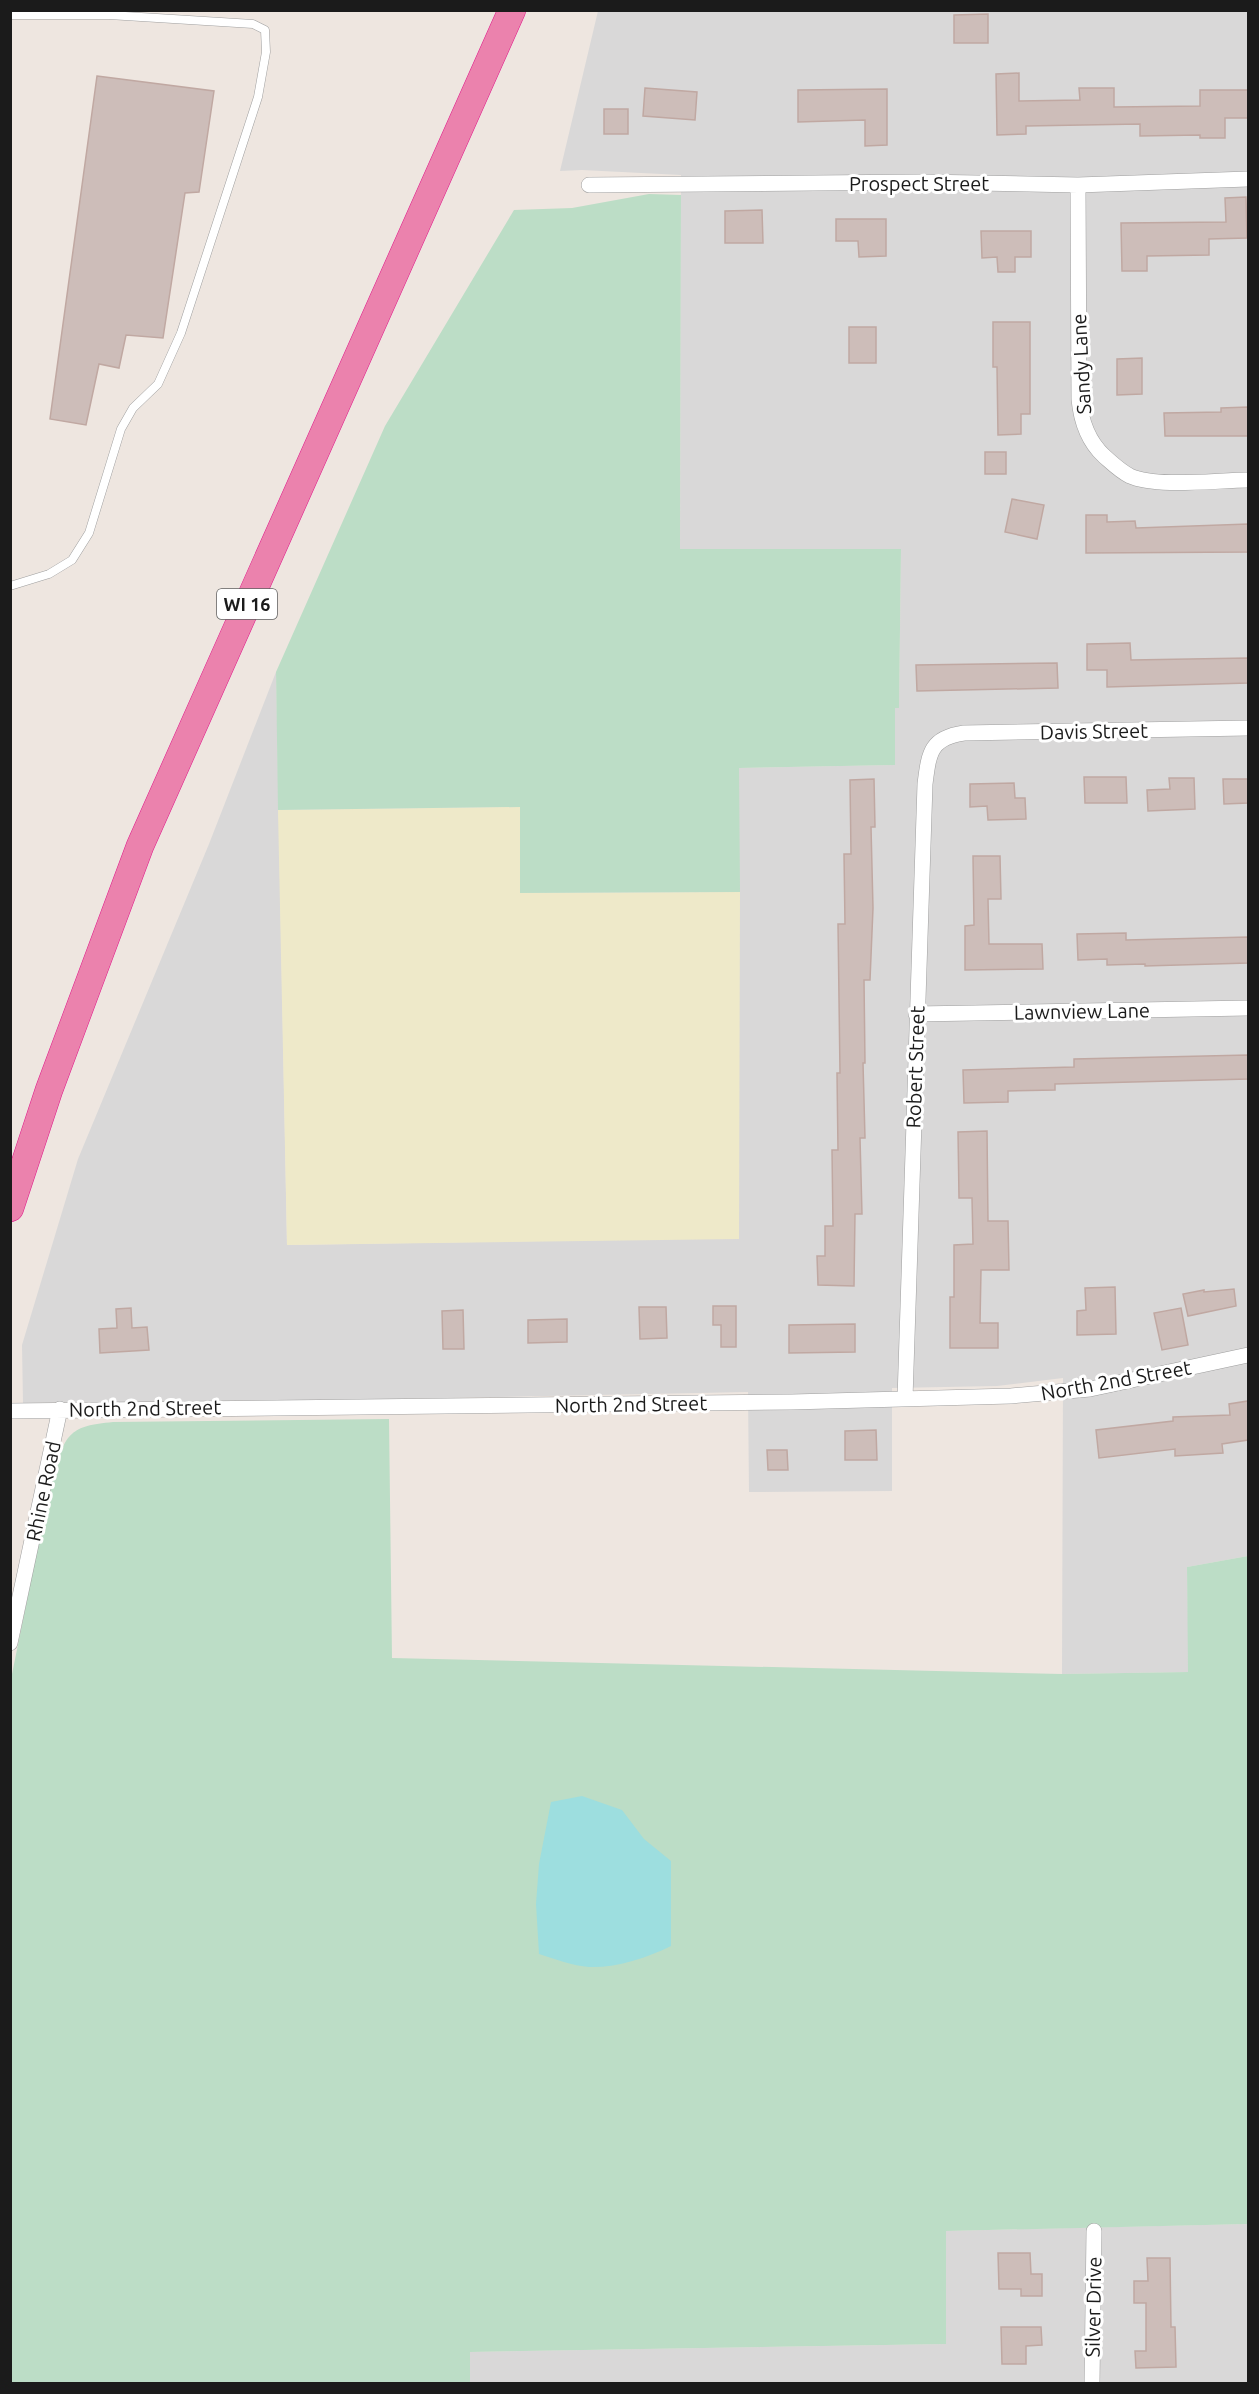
<svg xmlns="http://www.w3.org/2000/svg" width="1259" height="2394" viewBox="0 0 1259 2394" font-family="Ubuntu,sans-serif">
<style>
.residential{fill:#d9d8d8}
.farmland{fill:#eee9c9}
.wetland{fill:#bcddc6}
.water{fill:#9ddedf}
.building{fill:#cdbdb9;stroke:#c0a8a2;stroke-width:1.5}
.lines{fill:none;stroke-linecap:round;stroke-linejoin:round}
.lane-casing{stroke:#9f9f9f;stroke-width:9}
.street-casing{stroke:#9f9f9f;stroke-width:16}
.highway-casing{stroke:#df198a;stroke-width:28}
.lane{stroke:#fff;stroke-width:8}
.street{stroke:#fff;stroke-width:15}
.highway{stroke:#eb82ad;stroke-width:27}
.labels{text-anchor:middle;dominant-baseline:central;stroke-width:6;stroke-linejoin:round;paint-order:stroke}
.shield{fill:#fff;stroke:#5f5f5f;stroke-width:1.5}
.shield-label{font-size:18px;font-weight:bold;fill:#1b1b1b}
.street-label{font-size:20px;fill:#1b1b1b;stroke:#fff}
</style>
<rect width="100%" height="100%" fill="#eee6e0"/>
<path class="residential" d="M598 11H1248V1556L1187 1567 1189 1672 1062 1674 1063 1378 997 1386 892 1388V1491L749 1492 748 1392 395 1399 23 1403 22 1345 78 1159 209 844 276 672 287 1245 739 1238V768L895 765V707H899L901 549H680L681 175 582 170 560 171Z
M1248 2224V2383L470 2384V2352L946 2344 945 2231Z"/>
<path class="farmland" d="M520 807 521 893 740 892 739 1239 287 1245 278 810Z"/>
<path class="wetland" d="M649 194 681 195 680 549H901L899 708H895V765L739 768 740 892 520 893V807L278 810 276 672 385 426 514 210 572 208Z
M389 1419 392 1658 1062 1674 1188 1672 1187 1567 1248 1556V2224L946 2231V2344L470 2352V2384H11V1679L53 1472C67 1433 70 1426 113 1422Z"/>
<path class="water" d="M582 1796 622 1810 644 1839 671 1861V1946C647 1958 616 1968 589 1967 573 1966 555 1959 539 1954L536 1904 539 1864 551 1802Z"/>
<path class="building" d="M988 14V43H954V15Z
M1019 73V101L1080 100 1079 88H1114V107L1200 106V90H1248V118H1225V138H1200V135L1140 136V124L1026 126V134L997 135 996 74Z
M97 76 214 91 199 192 185 193 163 338 126 335 119 368 99 364 86 425 50 419Z
M645 88 697 92 695 120 643 116Z
M887 89V145L865 146V120L798 122V90Z
M604 109H628V134H604Z
M1246 197 1247 238 1209 239V255L1147 256V271H1122L1121 223 1226 222 1225 198Z
M762 210 763 243H725V211Z
M836 219H886V256L859 257 858 241H836Z
M981 231H1031V257H1015V272H998L997 257 982 258Z
M993 322H1030V414H1021V434L998 435 997 367H993Z
M849 327H876V363H849Z
M1142 358V394L1117 395V359Z
M1248 407V436H1165L1164 413 1221 412V408Z
M985 452H1006V474H985Z
M1012 499 1044 505 1037 539 1005 532Z
M1086 515H1107V522L1135 521 1136 528 1248 524V552L1086 553Z
M1130 643 1131 660 1248 658V683L1107 687V670H1087V644Z
M1057 663 1058 688 917 691 916 665Z
M1084 777H1126L1127 803H1085Z
M1169 778H1194L1195 809 1148 811 1147 790 1170 789Z
M874 779 875 827H871L873 908 870 980H864L865 1063H863L865 1138H860L862 1214H855L854 1286 818 1285 817 1256H825V1226H833L832 1150H838L837 1073H840L838 924H845L844 854H851L850 780Z
M1223 779H1248V803L1224 804Z
M1014 783 1015 798H1025L1026 819 988 820 987 806 970 807V784Z
M973 856H1000L1001 899H988L989 944H1042L1043 969 965 970V926L974 925Z
M1126 933V940L1248 937V963L1145 966V964L1107 965V959L1078 960 1077 934Z
M1248 1055V1079L1055 1084V1090L1008 1091V1102L964 1103 963 1070 1074 1067V1059Z
M987 1131 988 1221H1008L1009 1270H981L980 1323H998V1348H950V1297H954V1245L973 1244 972 1198H959L958 1132Z
M1115 1287 1116 1334 1077 1335V1311L1086 1310 1085 1288Z
M1234 1289 1236 1306 1188 1316 1183 1294 1204 1290V1292Z
M713 1306H736V1347H721V1325H713Z
M639 1307H666L667 1338 640 1339Z
M131 1308 132 1328 147 1327 149 1350 100 1353 99 1329 117 1328 116 1309Z
M1181 1308 1188 1345 1162 1350 1154 1313Z
M463 1310 464 1349H443L442 1311Z
M567 1319V1342L528 1343V1320Z
M855 1324V1352L789 1353V1325Z
M1248 1401V1440L1222 1444 1223 1453 1175 1456V1449L1099 1458 1096 1430 1173 1421V1417L1230 1415 1229 1404Z
M876 1430 877 1460H845V1431Z
M767 1450H787L788 1470H768Z
M998 2253H1030L1031 2274H1042V2296H1021V2289H999Z
M1147 2258H1170L1171 2327H1175L1176 2367 1136 2368 1135 2351H1146V2303H1134V2281H1148Z
M1001 2327H1041L1042 2345 1026 2346V2364H1002Z"/>
<g class="lines">
<defs>
<path id="lane" d="M10 15H109L253 24 265 30 266 52 258 97 181 333 158 384 133 408 121 429 89 533 72 560 49 574 10 586"/>
<path id="street" d="M589 185 921 182 1078 185 1248 179
M1078 185 1079 399C1081 421 1088 441 1104 456 1112 463 1120 471 1130 476 1157 488 1217 480 1248 480
M916 1014 1248 1008
M905 1399 925 784C929 753 930 738 964 733L1248 728
M10 1411 792 1402 1011 1396 1090 1389 1248 1355
M10 1643 60 1409
M1092 2384 1094 2231"/>
<path id="highway" d="M10 1208 49 1090 140 846 512 10"/>
</defs>
<use href="#lane" class="lane-casing"/>
<use href="#street" class="street-casing"/>
<use href="#highway" class="highway-casing"/>
<use href="#lane" class="lane"/>
<use href="#street" class="street"/>
<use href="#highway" class="highway"/>
</g>
<g class="labels">
<rect class="shield" x="217" y="589" width="60" height="30" rx="4.5"/>
<g class="shield-label">
<text x="247" y="604">WI 16</text>
</g>
<g class="street-label">
<text x="919" y="183">Prospect Street</text>
<text transform="translate(1081 364) rotate(-93)">Sandy Lane</text>
<text transform="translate(1094 731) rotate(-1)">Davis Street</text>
<text transform="translate(1082 1011) rotate(-1)">Lawnview Lane</text>
<text transform="translate(915 1067) rotate(-88)">Robert Street</text>
<text transform="translate(1116 1380) rotate(-10)">North 2nd Street</text>
<text transform="translate(631 1404) rotate(-1)">North 2nd Street</text>
<text transform="translate(145 1408) rotate(-1)">North 2nd Street</text>
<text transform="translate(43 1491) rotate(-78)">Rhine Road</text>
<text transform="translate(1093 2307) rotate(-89)">Silver Drive</text>
</g>
</g>
<rect width="1259" height="2394" fill="none" stroke="#1b1b1b" stroke-width="24"/>
</svg>
